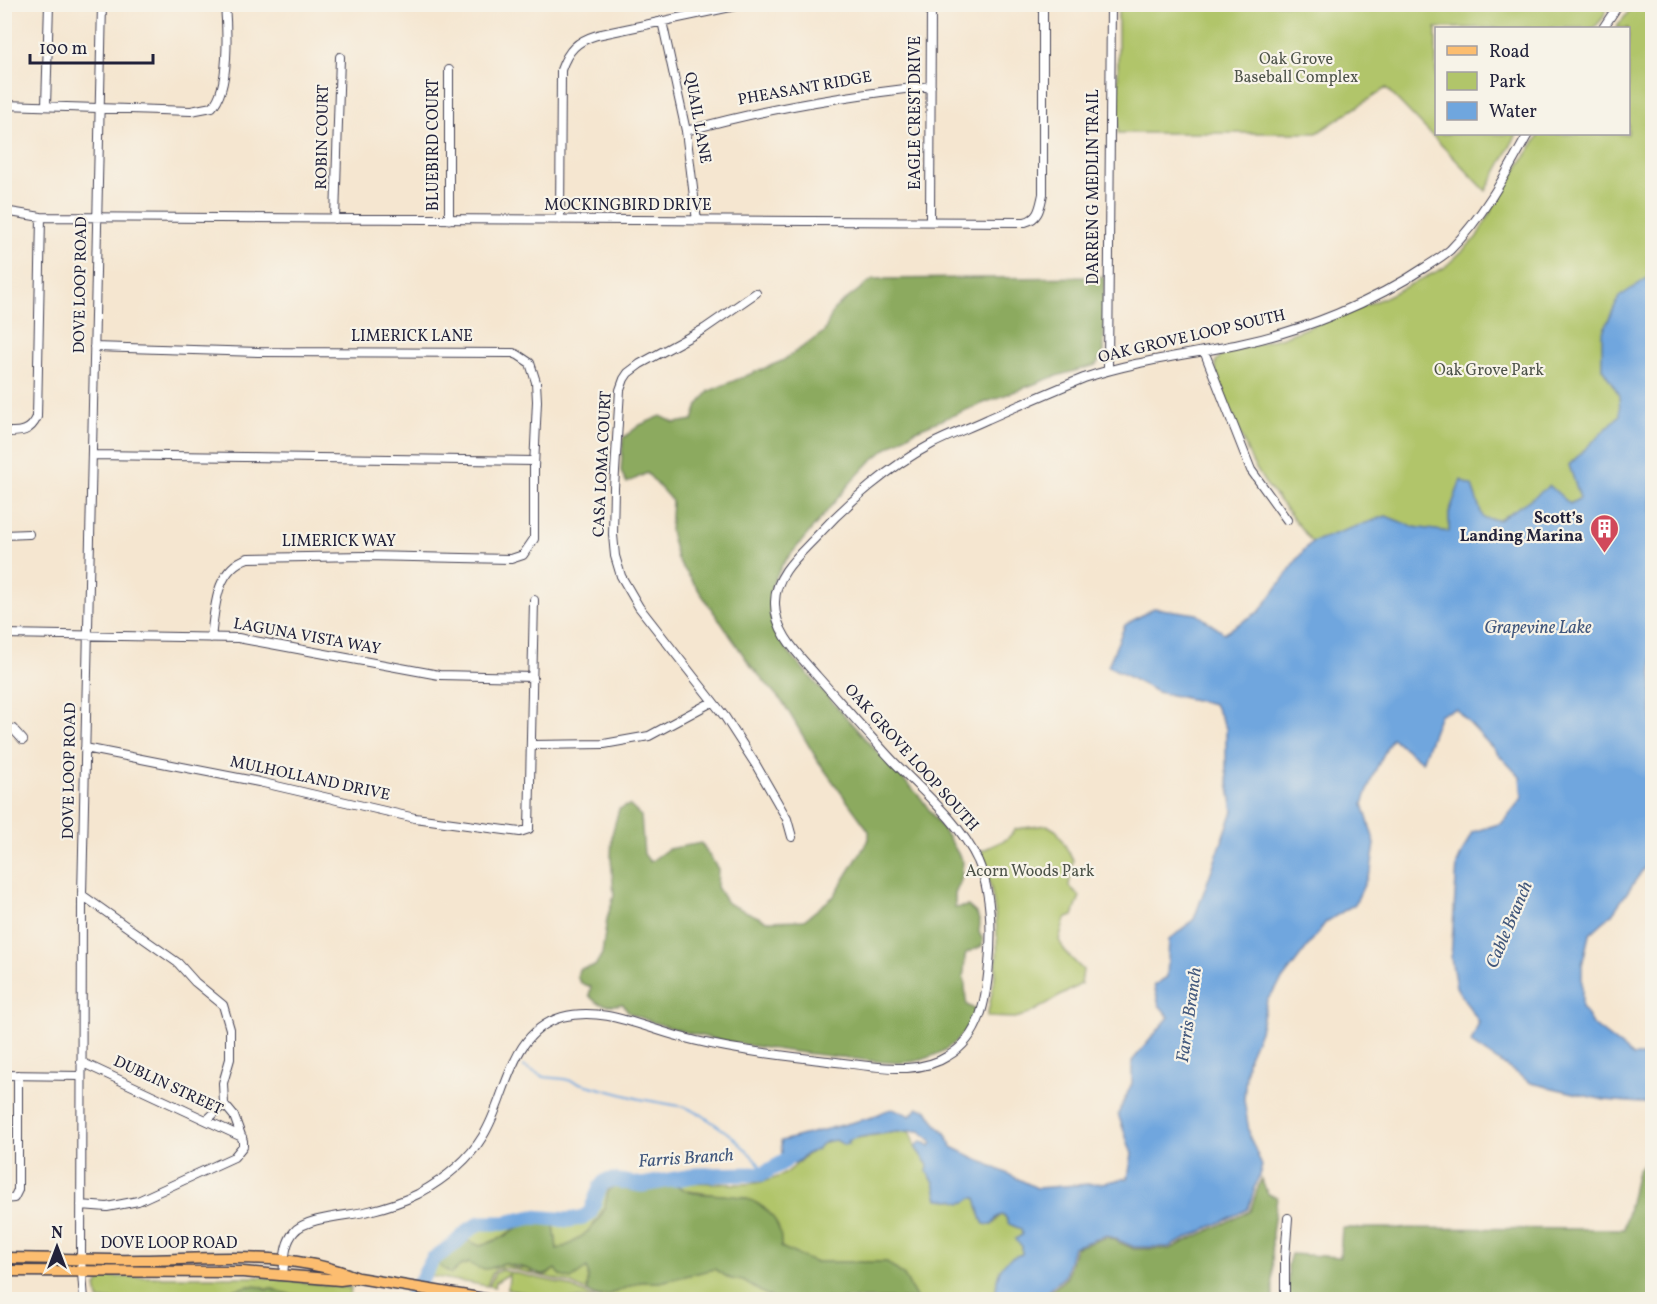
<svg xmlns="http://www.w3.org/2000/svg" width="1657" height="1304" viewBox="0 0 1657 1304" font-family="Vollkorn,serif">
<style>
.green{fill:#b1c56a;stroke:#6a7452;stroke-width:1.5}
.forest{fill:#8caa5e;stroke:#57664c;stroke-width:1.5}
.water{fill:#6fa6de;stroke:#48648c;stroke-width:1.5}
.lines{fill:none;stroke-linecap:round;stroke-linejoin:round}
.stream{stroke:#6fa6de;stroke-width:2}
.river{stroke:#6fa6de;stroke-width:15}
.minor-casing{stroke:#423f51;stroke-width:10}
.major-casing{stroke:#423f51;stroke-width:13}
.minor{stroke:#fff;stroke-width:8}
.major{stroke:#fcbd6f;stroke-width:10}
.labels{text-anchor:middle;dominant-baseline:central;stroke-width:4.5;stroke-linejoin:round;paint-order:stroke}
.park-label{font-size:16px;fill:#4d5349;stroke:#f7f3e8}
.street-label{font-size:16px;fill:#22223b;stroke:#f7f3e8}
.poi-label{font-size:16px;font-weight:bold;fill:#22223b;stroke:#f7f3e8;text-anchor:end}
.water-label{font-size:18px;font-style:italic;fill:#41577c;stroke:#f7f3e8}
</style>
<rect width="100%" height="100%" fill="#f7f3e8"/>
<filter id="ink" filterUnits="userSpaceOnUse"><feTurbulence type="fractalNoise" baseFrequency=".0167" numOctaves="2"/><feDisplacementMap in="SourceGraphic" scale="12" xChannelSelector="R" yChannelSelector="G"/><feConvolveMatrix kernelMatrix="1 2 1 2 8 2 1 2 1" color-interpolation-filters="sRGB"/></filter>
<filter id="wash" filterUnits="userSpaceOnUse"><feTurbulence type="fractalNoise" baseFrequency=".008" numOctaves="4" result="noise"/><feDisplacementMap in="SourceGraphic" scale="24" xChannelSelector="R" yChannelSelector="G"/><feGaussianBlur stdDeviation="1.35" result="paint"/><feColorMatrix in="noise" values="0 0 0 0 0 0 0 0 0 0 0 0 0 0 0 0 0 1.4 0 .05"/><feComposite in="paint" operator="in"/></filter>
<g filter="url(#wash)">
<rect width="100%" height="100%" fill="#f5e6d0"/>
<path class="green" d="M1118 5V4L1608 5 1603 18 1594 28H1436V134H1517L1486 191 1386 88 1317 133H1118Z
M1634 5H1652V275L1641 283 1602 368 1619 394 1621 415 1569 465 1581 498 1570 504 1550 487 1499 520 1483 518 1472 486 1449 513V532L1413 527 1386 516 1312 542 1265 483 1252 462 1216 374V361L1224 353 1283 337 1381 299 1444 268 1476 238 1505 187 1540 134H1628V28H1616Z
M1047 825 1057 831 1073 860 1069 886 1080 896 1073 916 1065 919 1059 940 1066 953 1083 970 1081 984 1029 1014 1015 1018 987 1017C991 997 996 977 997 957 999 921 992 886 981 851L1007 839 1016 829Z
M909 1131 917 1150 928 1165 929 1176 934 1182 938 1199 953 1200 961 1203 966 1202 972 1197 976 1198C979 1206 980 1220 984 1224L992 1225 1001 1215 1005 1216 1009 1224 1021 1229 1022 1233 1018 1242 1022 1246V1254C1000 1273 996 1268 996 1299H917L904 1276 887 1262H813L791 1253 781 1247 742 1198 687 1191 675 1185C704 1178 736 1189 765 1181 773 1179 785 1175 791 1169 800 1162 804 1154 817 1150 821 1142 827 1141 836 1140L844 1145 851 1139 895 1132Z
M613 1184 617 1185 608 1190C606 1217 583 1242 557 1250L554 1224C596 1229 590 1216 608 1186Z
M528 1223 518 1226 501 1238 480 1246 464 1239 482 1227H504Z
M438 1258 440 1266H460L469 1263 495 1268 503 1263 516 1268 528 1269 535 1274 546 1275 556 1269 587 1267 590 1279 587 1287 588 1292 567 1282 507 1268C493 1267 491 1274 487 1286L424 1275Z
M714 1269 731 1279 743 1280 773 1299 603 1300 596 1296 608 1295 640 1282H660Z
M501 1270 564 1284 597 1299H563L508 1290 509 1274 496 1282 495 1287 489 1286 495 1273Z
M104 1277H261L351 1288 349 1300C327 1299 290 1298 270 1288L266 1290 263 1287 249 1286 229 1291 227 1299 98 1300 96 1286 99 1283 98 1278Z"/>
<path class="forest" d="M1104 277V352L1096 365 1053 377 984 403 916 430 886 449 870 462 852 481 782 565 772 585 770 598 773 624 776 634 789 653 869 743 921 798 952 843 963 862 961 880 955 894V908L968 906 977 914 980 923 979 932 983 940 982 946 966 953C963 961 966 968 963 976 967 986 964 994 967 1005L976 1010C968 1033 954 1048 930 1057 903 1068 868 1060 839 1057 767 1049 696 1041 629 1013L623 1004C611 1006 597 1007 589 995L591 987 581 983 577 977 579 969 595 966 602 954 607 918 614 896 611 858 612 834 619 809 629 805 641 816 644 854 650 862 668 849 701 843 718 869 717 887 727 903 767 921 804 920 834 896 869 839V831L818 761 784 704 751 666 677 559 670 531 672 501 647 473 627 483 621 472 623 438 640 425 661 416 675 423 693 420 698 405 709 391 782 361 824 332 834 309 873 279Z
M1652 1154V1299L1288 1300V1264L1291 1254 1340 1257 1342 1228 1624 1229 1637 1171Z
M1261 1179 1268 1194 1277 1197 1272 1234 1273 1299H1042L1067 1277 1075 1248 1107 1237 1134 1249H1170L1250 1211Z
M617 1185C642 1198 650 1184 672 1185 678 1185 683 1190 689 1192 706 1195 724 1194 741 1197 765 1203 783 1221 781 1247L813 1262H887L904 1276 917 1299H773L743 1281 731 1279 714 1269 660 1282H640L608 1295 596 1296 588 1292C586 1283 590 1279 587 1268L571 1279 561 1276 556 1269C541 1277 542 1274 528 1269 520 1266 511 1266 503 1263 490 1270 481 1272 469 1263L460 1266 451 1274 440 1266 438 1258 457 1247 464 1239 480 1246C488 1243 496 1241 503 1237 525 1225 526 1218 554 1224L557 1249C572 1246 595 1228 602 1214 606 1206 607 1198 608 1190Z
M249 1286 263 1287 266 1290 270 1288C287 1297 307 1294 324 1299H227L229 1291Z"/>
<path class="water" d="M1652 275V846L1645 867 1612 914 1589 935 1582 965V1007L1592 1024 1633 1056H1652V1104L1604 1100 1531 1083 1471 1043 1479 1022 1456 987 1451 958 1457 864 1472 832 1502 823 1522 798 1520 777 1456 709 1440 714 1422 762 1392 738 1373 775 1363 804 1375 844 1371 870 1355 904 1326 922 1267 1000 1260 1031 1247 1061 1244 1100 1250 1137 1262 1166 1248 1209 1169 1247H1134L1107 1235 1073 1247 1065 1276 1038 1299H996C996 1285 996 1269 1009 1259 1013 1256 1018 1256 1022 1254V1246L1016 1241 1015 1239 1022 1235 1021 1229 1009 1224 1005 1216 1001 1215 997 1217 992 1225 984 1224C980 1219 979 1206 976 1198H972L966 1202 961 1203 953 1200 938 1199 934 1182 927 1172 928 1165 915 1147 922 1141 930 1146 932 1143C929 1137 925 1137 921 1131 909 1130 858 1135 848 1141L849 1144 844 1145 836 1140C827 1141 821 1142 817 1150L808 1153 794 1164 782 1157 781 1141 873 1117C891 1107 892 1107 910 1116L918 1108 927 1110 936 1124 945 1133 952 1147 1037 1188 1102 1183 1128 1178 1132 1154 1118 1114 1132 1083V1061L1169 1017 1159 1005 1154 985 1167 977 1169 940 1194 919 1233 811 1226 770V728L1214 704 1157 692 1108 666 1125 625 1154 608 1197 614 1224 633 1260 611 1304 550 1312 542 1386 516 1413 527 1449 532V513L1461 480 1472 486 1483 518 1499 520 1550 486 1570 504 1580 498 1569 465 1620 415 1619 394 1602 368V334L1619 297Z"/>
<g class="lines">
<path class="stream" d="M523 1066 544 1077 564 1079 640 1099 685 1107 702 1115 732 1136 756 1160 765 1173
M1652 1213 1649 1228 1652 1235"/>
<path class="river" d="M410 1300 433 1259 453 1245 469 1230 480 1223H505L533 1217 569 1220 581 1218 590 1213 600 1187 605 1181 613 1180 642 1185 698 1175 762 1174 784 1162 801 1146"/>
</g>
</g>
<g filter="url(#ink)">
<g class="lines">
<defs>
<path id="minor" d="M662 21 686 131 697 221
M1603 28 1619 4
M449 70V220
M4 105 191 111 212 107C230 90 227 29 225 4
M46 106 49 4
M686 131C766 108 848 95 931 86
M4 211 41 217 1025 222C1039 219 1040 207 1043 194V4
M335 219 340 57
M560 220 561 70C568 50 577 41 597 35L745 4
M930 221 931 4
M756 293 704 329 640 364 628 373 624 379 620 390 614 488 613 535 615 556 621 576 639 607 725 717 756 765 787 819 792 837
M94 347 259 352 513 353 518 355 530 363 536 382 537 401 534 467V539L523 555 511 559 365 556 248 558C215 569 215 609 211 638
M1204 351 1251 470 1287 520
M1108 370 1111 4
M4 432C20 432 30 433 37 417L41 217
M92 455 534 461
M4 535 29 534
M4 634 238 638 439 675 533 677
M4 727 13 729 23 740
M532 745 604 744 649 736 712 702
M85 748 259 782 415 818 520 832 529 829 534 600
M81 1062 242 1137
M4 1075 81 1076
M207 1120 224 1104
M4 1199 14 1198 18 1190V1075
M81 1205 107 1207 138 1201 234 1157 243 1146V1141L234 1116 224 1104 223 1083 230 1059V1029L223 1005 195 982 178 963 82 895
M283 1274C285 1259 284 1244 294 1232 306 1217 349 1216 369 1211 386 1207 402 1202 418 1194 443 1180 468 1161 483 1136 508 1096 508 1033 562 1017 603 1006 642 1027 681 1037 729 1050 779 1055 828 1061 854 1064 881 1069 907 1068 921 1067 936 1064 948 1056 981 1037 986 999 989 965 992 932 991 891 978 861 960 822 922 791 893 761 867 733 842 704 817 676 799 655 774 632 775 602 775 575 799 555 816 537 847 503 890 466 932 444 949 435 969 428 988 419 1020 405 1052 391 1084 378 1134 361 1188 355 1240 344 1305 330 1372 303 1427 266 1435 261 1443 256 1450 250 1483 217 1506 174 1528 134
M84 1300 81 1259 82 895 102 4
M1285 1300V1258L1288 1218"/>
<path id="major" d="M4 1258C50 1258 96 1261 141 1260 214 1259 289 1250 358 1278L491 1300
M4 1271 243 1272 340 1280 355 1278"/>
</defs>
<use href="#minor" class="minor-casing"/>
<use href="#major" class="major-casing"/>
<use href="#minor" class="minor"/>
<use href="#major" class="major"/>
</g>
</g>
<defs>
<symbol id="building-pin" viewBox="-11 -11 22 30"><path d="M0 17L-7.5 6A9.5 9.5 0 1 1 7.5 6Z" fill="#d1495b" stroke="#f7f3e8"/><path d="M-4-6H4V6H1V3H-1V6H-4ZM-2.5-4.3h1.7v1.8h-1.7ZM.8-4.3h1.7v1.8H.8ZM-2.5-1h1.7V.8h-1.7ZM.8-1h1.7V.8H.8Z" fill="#fff"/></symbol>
</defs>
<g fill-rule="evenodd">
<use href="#building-pin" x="1588" y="512" width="33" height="45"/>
</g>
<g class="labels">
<g class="park-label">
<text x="1296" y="60">Oak Grove<tspan x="1296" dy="18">Baseball Complex</tspan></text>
<text x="1489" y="371">Oak Grove Park</text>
<text x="1030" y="872">Acorn Woods Park</text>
</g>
<g class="street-label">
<text transform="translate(805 89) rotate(-10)">PHEASANT RIDGE</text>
<text transform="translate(916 113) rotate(-90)">EAGLE CREST DRIVE</text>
<text transform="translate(697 118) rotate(80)">QUAIL LANE</text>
<text transform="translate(323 137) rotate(-89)">ROBIN COURT</text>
<text transform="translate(434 145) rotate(-90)">BLUEBIRD COURT</text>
<text transform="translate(1094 187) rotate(-90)">DARREN G MEDLIN TRAIL</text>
<text x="628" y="206">MOCKINGBIRD DRIVE</text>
<text transform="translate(81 285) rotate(-89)">DOVE LOOP ROAD</text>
<text x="412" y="337">LIMERICK LANE</text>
<text transform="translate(1192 337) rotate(-13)">OAK GROVE LOOP SOUTH</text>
<text transform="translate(603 464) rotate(-87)">CASA LOMA COURT</text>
<text x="339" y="542">LIMERICK WAY</text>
<text transform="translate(307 637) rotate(10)">LAGUNA VISTA WAY</text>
<text transform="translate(911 758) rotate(48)">OAK GROVE LOOP SOUTH</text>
<text transform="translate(70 771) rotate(-89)">DOVE LOOP ROAD</text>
<text transform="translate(310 779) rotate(12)">MULHOLLAND DRIVE</text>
<text transform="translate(168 1086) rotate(25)">DUBLIN STREET</text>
<text x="169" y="1244">DOVE LOOP ROAD</text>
</g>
<g class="poi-label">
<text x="1583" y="519">Scott’s<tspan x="1583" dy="18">Landing Marina</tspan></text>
</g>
<g class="water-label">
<text x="1538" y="628">Grapevine Lake</text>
<text transform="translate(1510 925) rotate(-67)">Cable Branch</text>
<text transform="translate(1190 1015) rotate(-82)">Farris Branch</text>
<text transform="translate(686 1159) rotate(-4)">Farris Branch</text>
</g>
</g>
<rect width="1657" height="1304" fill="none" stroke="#f7f3e8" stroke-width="24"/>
<rect x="1435" y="27" width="195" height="108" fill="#f7f3e8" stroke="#a29fa3" stroke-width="1.5"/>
<rect x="1447" y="46" width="30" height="9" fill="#fcbd6f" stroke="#a29fa3" stroke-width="1.5"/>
<text x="1489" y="57" font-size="18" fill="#22223b">Road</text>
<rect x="1447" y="72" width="30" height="18" fill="#b1c56a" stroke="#a29fa3" stroke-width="1.5"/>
<text x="1489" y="87" font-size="18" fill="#22223b">Park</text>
<rect x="1447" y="102" width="30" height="18" fill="#6fa6de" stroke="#a29fa3" stroke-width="1.5"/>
<text x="1489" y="117" font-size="18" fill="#22223b">Water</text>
<g transform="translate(57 1247)" stroke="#f7f3e8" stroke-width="4.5" paint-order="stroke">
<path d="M0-4.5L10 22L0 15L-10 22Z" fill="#22223b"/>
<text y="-9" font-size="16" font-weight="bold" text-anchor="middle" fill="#22223b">N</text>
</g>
<path d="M30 54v9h123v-9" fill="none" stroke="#22223b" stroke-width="3"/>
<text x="39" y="54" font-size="18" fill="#22223b" stroke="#f7f3e8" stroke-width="4.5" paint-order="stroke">100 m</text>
</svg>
